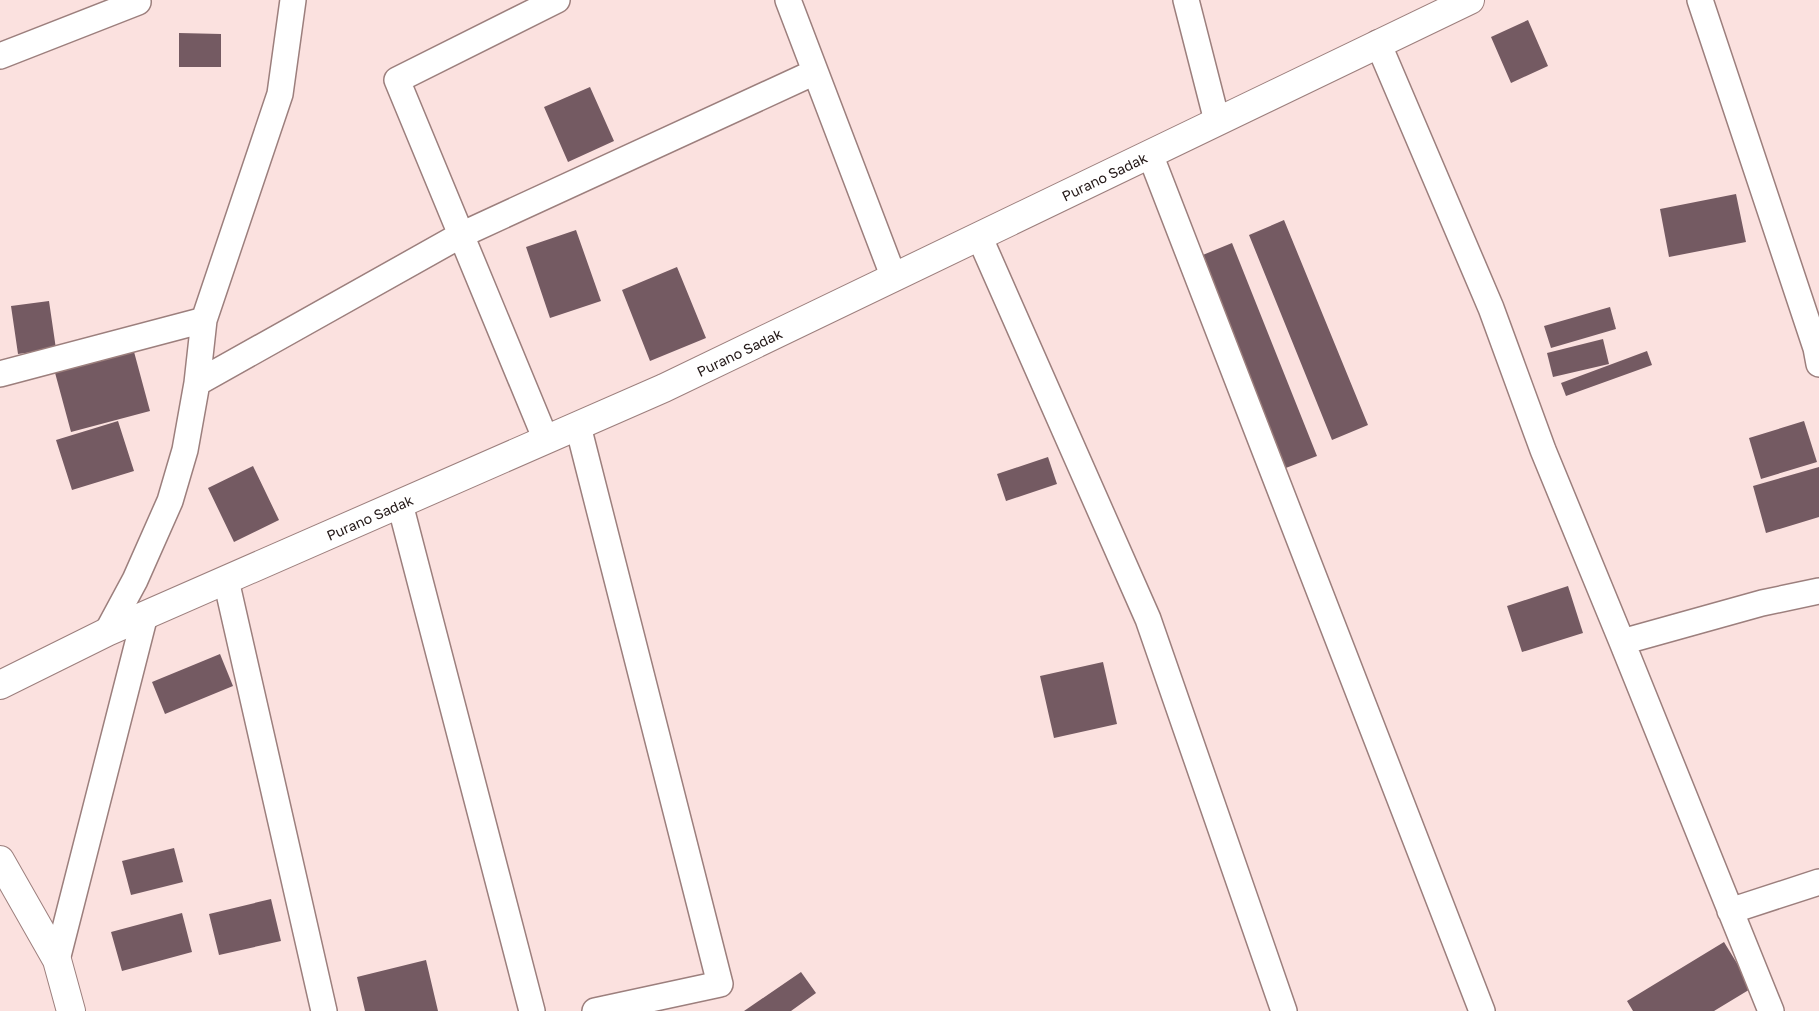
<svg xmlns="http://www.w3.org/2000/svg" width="1819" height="1011" viewBox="0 0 1819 1011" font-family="'Golos Text',sans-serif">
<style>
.building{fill:#745a62}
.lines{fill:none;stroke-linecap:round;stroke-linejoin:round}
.street-casing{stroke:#9c7f7d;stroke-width:28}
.secondary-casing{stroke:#9c7f7d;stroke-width:30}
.street{stroke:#fff;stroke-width:25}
.secondary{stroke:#fff;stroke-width:28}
.labels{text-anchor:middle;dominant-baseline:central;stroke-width:5;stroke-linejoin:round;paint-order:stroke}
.street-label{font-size:14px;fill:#211615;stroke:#fbe1df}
</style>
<rect width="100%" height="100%" fill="#fbe1df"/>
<path class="building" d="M1528 20 1548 66 1511 83 1491 37Z
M179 33 221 34V67H179Z
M590 87 614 141 568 162 544 107Z
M1736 194 1746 242 1669 257 1660 209Z
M1284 220 1368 425 1332 440 1249 235Z
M576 230 601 301 550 318 526 247Z
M1232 243 1317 456 1278 471 1193 259Z
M677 267 706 338 650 361 622 290Z
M49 301 56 349 18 354 11 306Z
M1610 307 1616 329 1551 348 1544 326Z
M1603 339 1609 364 1553 377 1547 353Z
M133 348 150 411 71 432 54 369Z
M1647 351 1652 365 1566 396 1561 383Z
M118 421 134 471 72 490 56 440Z
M1804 421 1817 462 1761 479 1749 438Z
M1048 457 1057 484 1006 501 997 474Z
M253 466 279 520 234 542 208 488Z
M1819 467V517L1766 533 1753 486Z
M1568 586 1583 633 1522 652 1507 606Z
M220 654 233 686 165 714 152 682Z
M1103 662 1117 724 1054 738 1040 676Z
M174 848 183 882 131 895 122 861Z
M271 899 281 941 219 955 209 914Z
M182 913 192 952 122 971 111 932Z
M1724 942 1752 988 1714 1011H1633L1627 1001Z
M426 960 438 1011H365L357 977Z
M801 972 816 993 791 1011H744Z"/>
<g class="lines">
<defs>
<path id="street" d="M788 0 894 278
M1186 0 1217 121
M1700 0 1816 348 1819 364
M1378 43 1491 308 1543 450 1622 642 1771 1011
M0 56 138 2
M1150 154 1482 1011
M979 236 1148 619 1284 1011
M0 374 204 320
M197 383 461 235 815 72
M578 426 720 984 595 1011
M546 440 397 80 557 0
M400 504 532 1011
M226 580 324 1011
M107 632 135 580 170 501 185 450 197 383 204 320 280 94 293 0
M1622 642 1762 603 1819 591
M1730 911 1819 882
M57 960 145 615"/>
<g id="secondary">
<path id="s1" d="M0 685 107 632 664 388 1470 0"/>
<path d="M0 860 57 960 71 1011"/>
</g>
</defs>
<use href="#street" class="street-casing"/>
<use href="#secondary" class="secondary-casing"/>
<use href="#street" class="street"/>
<use href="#secondary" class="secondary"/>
</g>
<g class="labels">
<g class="street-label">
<text stroke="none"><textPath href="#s1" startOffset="1216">Purano Sadak</textPath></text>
<text stroke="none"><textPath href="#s1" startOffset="811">Purano Sadak</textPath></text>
<text stroke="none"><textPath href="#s1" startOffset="406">Purano Sadak</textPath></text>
</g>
</g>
</svg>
